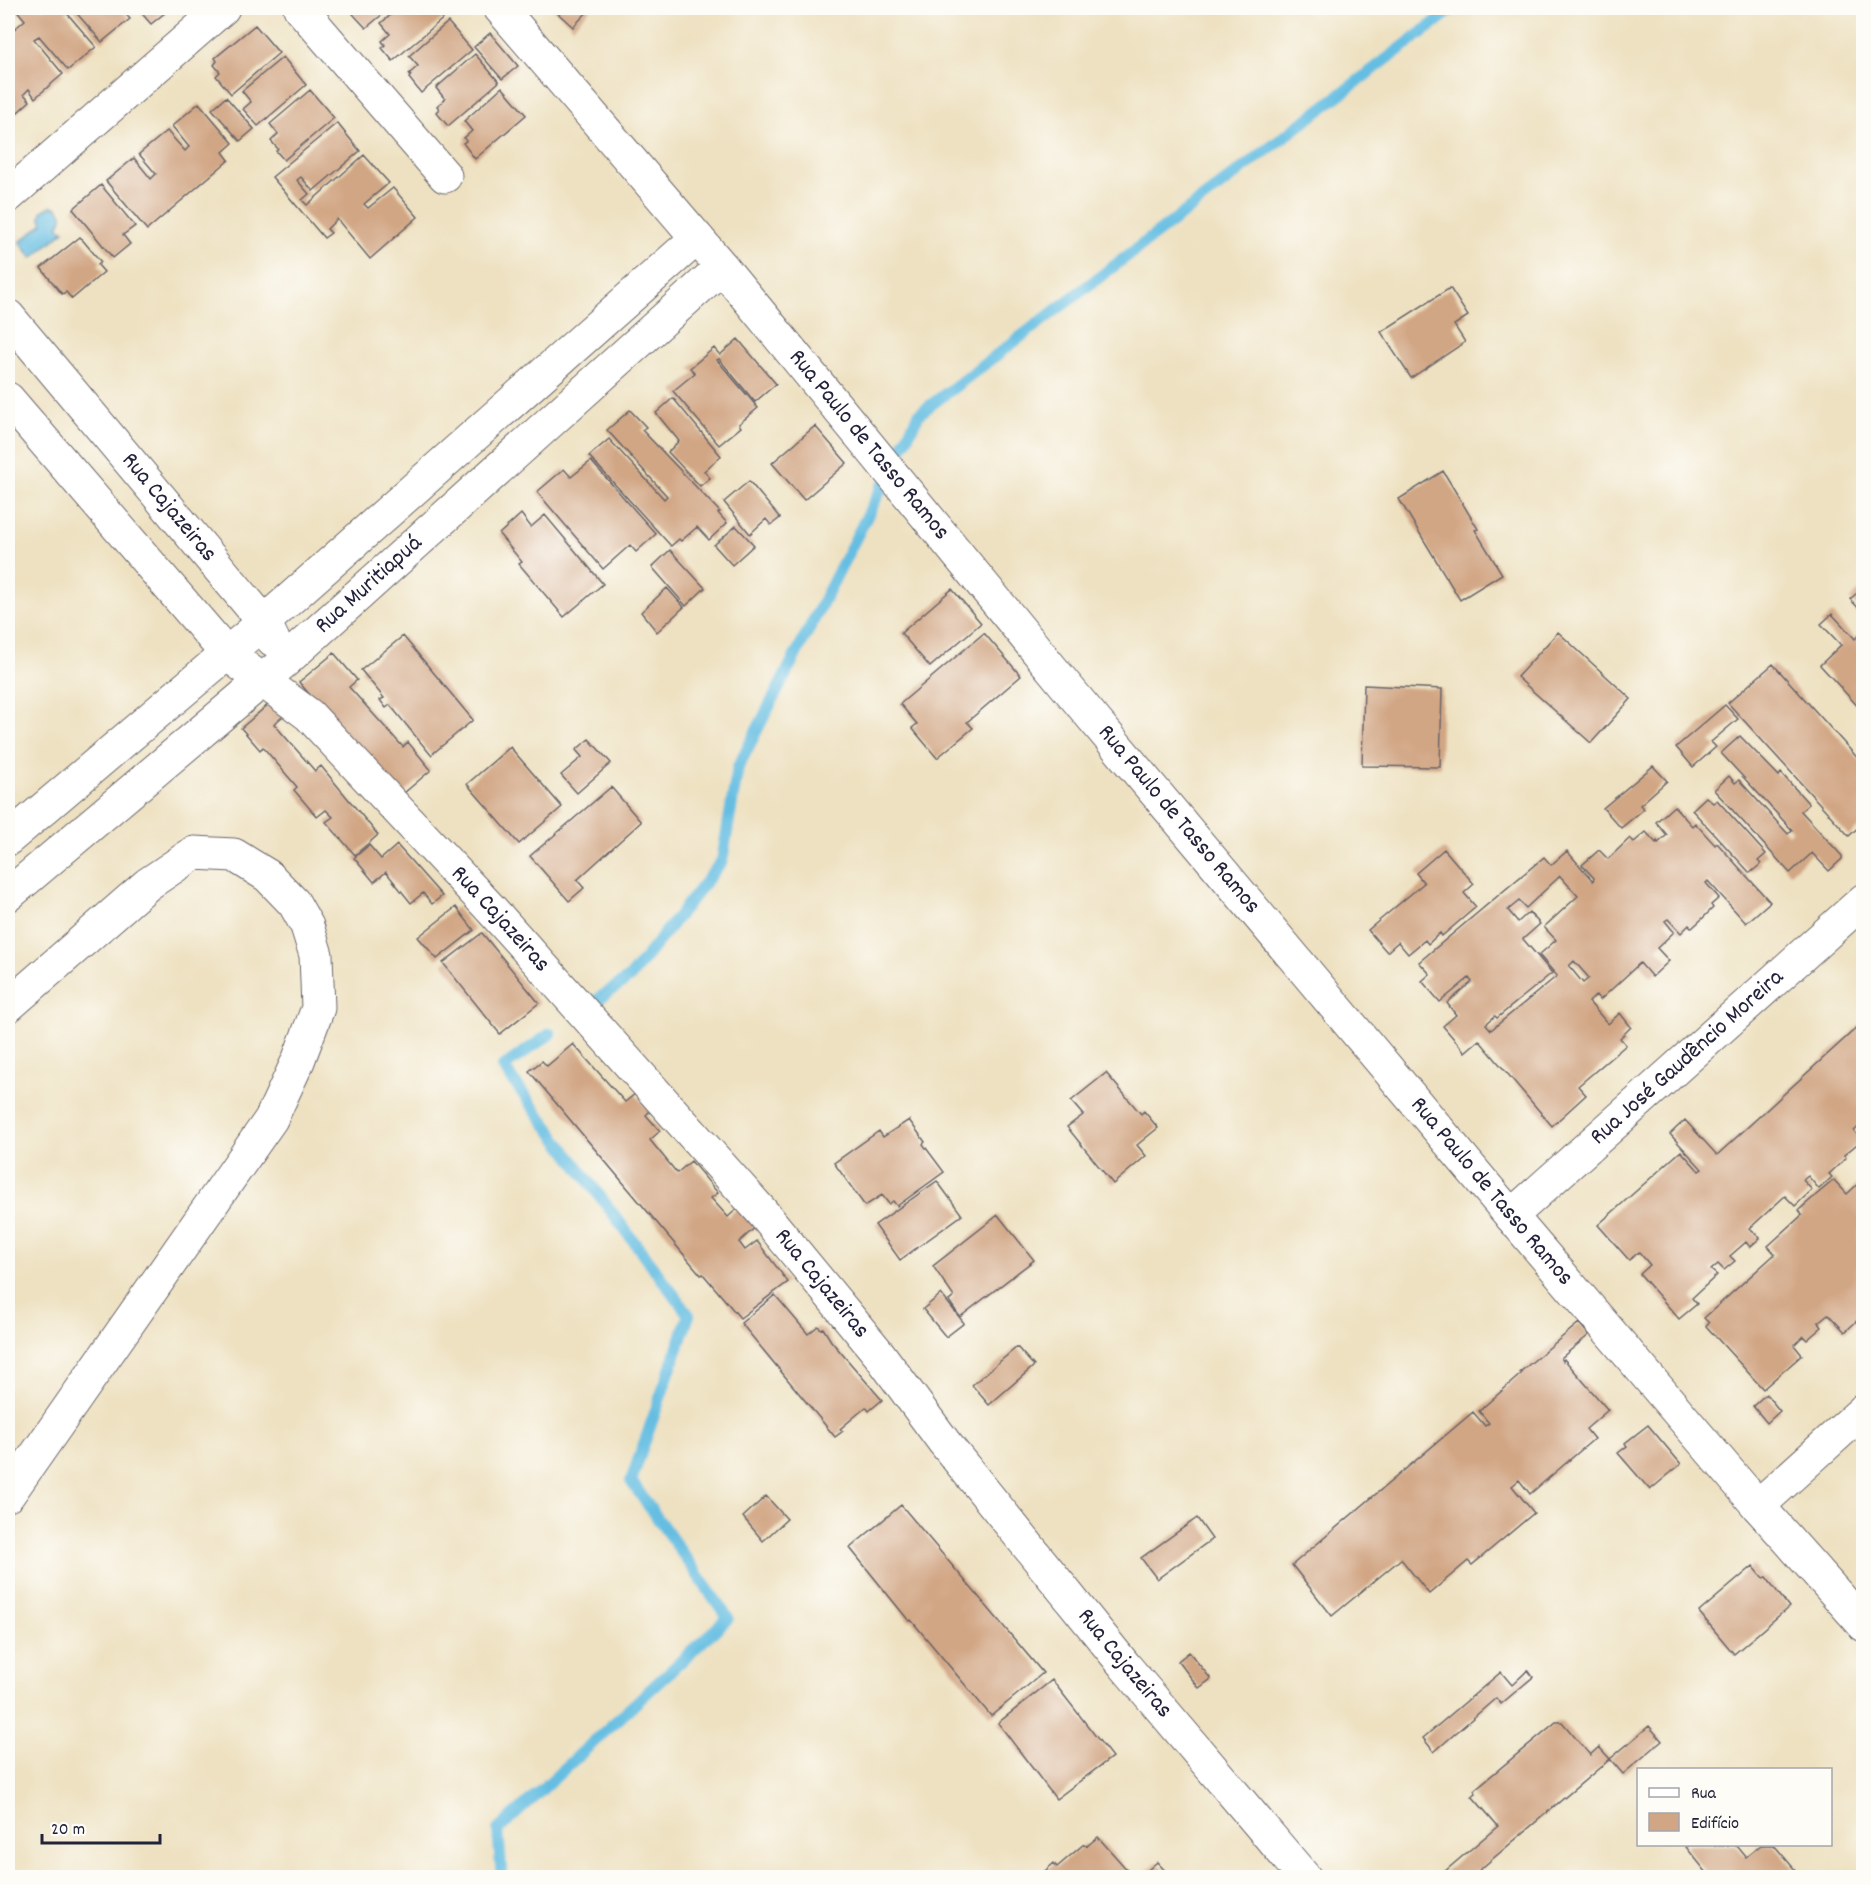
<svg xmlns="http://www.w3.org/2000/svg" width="1871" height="1885" viewBox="0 0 1871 1885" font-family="Dekko,sans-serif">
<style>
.water{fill:#65bee2;stroke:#44708e;stroke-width:1.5}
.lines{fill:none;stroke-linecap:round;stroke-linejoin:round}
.stream{stroke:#65bee2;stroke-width:12}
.building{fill:#d1a684;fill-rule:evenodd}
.minor-casing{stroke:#69656a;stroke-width:35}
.minor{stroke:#fff;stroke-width:33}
.labels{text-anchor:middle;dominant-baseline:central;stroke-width:4.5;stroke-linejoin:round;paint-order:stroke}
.street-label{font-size:24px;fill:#22223b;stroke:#fdfcf7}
</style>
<rect width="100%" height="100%" fill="#fdfcf7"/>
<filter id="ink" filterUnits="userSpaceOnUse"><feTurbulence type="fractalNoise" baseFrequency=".0167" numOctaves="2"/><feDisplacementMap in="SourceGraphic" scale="12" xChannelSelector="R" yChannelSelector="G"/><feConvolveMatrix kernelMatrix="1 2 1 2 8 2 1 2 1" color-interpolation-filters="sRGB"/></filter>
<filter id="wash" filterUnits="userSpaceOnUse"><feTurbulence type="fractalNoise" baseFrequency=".008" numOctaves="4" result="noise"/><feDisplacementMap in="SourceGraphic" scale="24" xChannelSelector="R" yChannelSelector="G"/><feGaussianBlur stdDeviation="1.35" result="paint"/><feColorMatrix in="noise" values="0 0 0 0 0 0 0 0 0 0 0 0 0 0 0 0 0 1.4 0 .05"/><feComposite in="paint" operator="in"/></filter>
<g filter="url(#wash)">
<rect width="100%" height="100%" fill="#eee1c1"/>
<path class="water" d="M51 206C63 208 65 217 58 226L64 231 32 258 20 242 43 223 41 218 42 211Z"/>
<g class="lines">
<path class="stream" d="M901 449 919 414 1454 8
M597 1000 630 977 722 861 738 767 883 485
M502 1878 498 1830 728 1618 631 1481 689 1315 503 1067 550 1034"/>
</g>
<g id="blocks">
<path class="building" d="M15 8H71L66 12 96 47 68 70 39 36 34 39 63 74 35 98 29 89 24 94 30 101 8 121V30L10 33 25 20Z
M72 8H120L130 19 102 42Z
M137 8H171L151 24Z
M356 8H390L366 28 353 14 356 12 354 9Z
M399 8H436L445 17 393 61 382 48 385 45 382 41 390 34 381 23Z
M552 8H591L573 27Z
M448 22 472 50 421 93 409 78 411 75 409 74 418 66 409 56Z
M255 25 279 53 231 94 216 76 220 72 214 65 217 61 215 58Z
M490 33 518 66 502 79 474 47Z
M475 54 499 82 448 126 436 112 439 109 437 106 445 99 436 88Z
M283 57 306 85 258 126 243 109 251 102 242 91Z
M502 87 526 115 475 159 463 143 466 141 464 138 472 131 464 121Z
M310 90 334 118 284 160 276 151 278 149 271 141 278 134 270 124Z
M226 97 254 129 240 141 212 109Z
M199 103 233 143 223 152 229 160 147 230 106 181 134 158 151 179 156 174 139 154 167 131 185 151 189 147 172 126Z
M337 123 360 151 313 191 301 177 297 180 309 194 302 200 307 205 364 155 389 183 364 204 368 208 393 188 418 217 370 259 337 219 327 229 331 233 324 238 272 177Z
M101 185 135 226 123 235 130 244 113 258 73 209Z
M80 237 101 262 98 265 104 272 72 299 66 292 62 294 41 268Z
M1450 288 1468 316 1454 325 1465 342 1411 378 1381 332Z
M738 339 776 384 755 402 719 359 717 360 758 408 739 424 741 427 719 445 673 391 695 373 690 368 714 348 720 355Z
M673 398 721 456 704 471 710 478 700 486 668 452 679 441 656 413Z
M630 410 646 427 642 430 720 512 718 513 727 523 709 540 697 527 681 541 679 539 671 546 589 456 609 439 664 499 667 496 607 430Z
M815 426 847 463 804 500 772 463Z
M591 461 656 534 636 552 630 545 603 569 537 492 564 469 571 477Z
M1443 471 1478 529 1475 530 1502 574 1460 600 1399 499Z
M749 481 780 518 771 525 766 519 750 534 724 502Z
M521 514 531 527 545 515 603 584 564 617 519 564 522 562 499 534Z
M736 526 754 545 732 565 714 545Z
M670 550 705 588 686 606 652 567Z
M667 588 684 607 657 632 641 612Z
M1863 588V610L1862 612 1850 599Z
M952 589 981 623 930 667 901 633Z
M1832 614 1855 639 1863 631V712L1820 665 1841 645 1821 624Z
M1558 632 1631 699 1591 743 1517 677Z
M984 633 1021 676 967 722 973 728 937 758 912 728 917 724 900 704Z
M403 636 473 720 431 755 390 705 386 708 380 700 384 698 361 670Z
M334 653 357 680 349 687 403 747 408 742 431 770 397 799 308 697 310 695 299 682Z
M1773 664 1863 764V826L1862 824 1849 836 1728 703Z
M1364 685 1442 689 1440 767 1362 766Z
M269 704 283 716 274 724 315 771 321 766 378 835 355 855 326 822 333 817 326 810 317 817 294 790 297 787 263 747 260 750 241 728Z
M1725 705 1738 719 1711 742 1716 747 1693 767 1676 747Z
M1740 736 1779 776 1781 773 1809 804 1801 811 1842 856V859L1829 871 1812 853 1790 873 1714 790 1729 776 1735 783 1739 780 1788 834 1792 830 1721 753Z
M589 739 611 763 577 793 561 775 582 757 576 750Z
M510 747 562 807 519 844 467 784Z
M1653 766 1667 781 1640 805 1644 809 1621 828 1603 808Z
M611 787 641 822 577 880 584 888 569 901 530 856Z
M1706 797 1713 803 1717 800 1766 854 1758 861 1761 864 1750 873 1692 810Z
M1674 806 1692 826 1695 823 1715 845 1717 843 1770 902 1746 923 1708 881 1706 883 1719 898 1711 905 1713 908 1703 918 1692 928 1689 925 1681 933 1668 919 1665 921 1674 932 1657 948 1669 961 1652 977 1640 963 1600 1000 1596 995 1589 1002 1608 1024 1620 1013 1631 1027 1620 1038 1626 1045 1578 1086 1586 1095 1552 1126 1479 1040 1465 1052 1443 1026 1456 1015 1447 1003 1472 982 1469 978 1440 1002 1422 981 1430 974 1419 962 1544 857 1551 865 1567 851 1593 881 1594 878 1582 865 1599 850 1608 859 1630 838 1634 842 1646 832 1656 843 1657 841 1658 843 1667 835 1656 822ZM1560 876 1578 896 1544 927 1556 940 1539 955 1557 976 1491 1030 1486 1024 1495 1016 1497 1018 1552 973 1523 939 1540 924 1529 912 1518 922 1508 910 1519 901 1526 908ZM1574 961 1589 978 1583 983 1569 966Z
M369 845 381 859 397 845 442 896 432 904 423 893 411 903 386 872 374 882 354 858Z
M1444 849 1474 884 1464 893 1476 907 1442 936 1440 933 1428 944 1425 940 1408 954 1398 942 1387 952 1368 930 1424 883 1416 873Z
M456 907 474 930 437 959 418 937Z
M482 933 539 1003 500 1034 443 963Z
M1863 1022V1123L1854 1131 1862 1140 1844 1155 1846 1158 1829 1174 1832 1177 1819 1189 1808 1176 1803 1180 1812 1190 1795 1206 1785 1196 1750 1228 1760 1238 1750 1247 1746 1242 1730 1256 1735 1261 1724 1270 1718 1264 1711 1270 1717 1275 1692 1298 1697 1304 1679 1319 1640 1274 1650 1265 1639 1252 1629 1260 1598 1225 1681 1151 1699 1171 1702 1169 1670 1134 1685 1120 1717 1155Z
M573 1044 625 1102 635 1094 650 1111 646 1115 660 1131 650 1140 677 1173 691 1161 718 1193 711 1198 728 1217 741 1205 758 1225 739 1242 745 1250 757 1241 788 1282 740 1318 703 1274 701 1275 529 1071 542 1061 547 1066Z
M1106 1073 1141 1114 1144 1111 1158 1128 1137 1145 1146 1156 1113 1184 1067 1127 1083 1115 1071 1101Z
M909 1120 925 1142 923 1144 944 1172 897 1206 893 1201 889 1204 882 1195 865 1206 834 1163 879 1131 883 1137Z
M1863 1179V1315L1845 1332 1828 1314 1818 1322 1822 1327 1807 1340 1803 1336 1794 1345 1802 1355 1763 1389 1706 1326 1709 1323 1704 1318 1775 1254 1768 1246 1802 1215 1799 1210 1816 1195 1834 1180 1847 1194Z
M937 1181 962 1215 900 1260 875 1225Z
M998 1215 1034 1260 960 1317 949 1301 954 1297 933 1266Z
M941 1294 964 1323 946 1337 923 1309Z
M775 1295 808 1334 818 1326 821 1329 823 1328 831 1341 882 1400 869 1411 866 1407 840 1429 843 1431 835 1437 741 1323Z
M1579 1323 1589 1335 1561 1358 1563 1361 1564 1359 1608 1410 1586 1429 1594 1439 1530 1494 1519 1480 1512 1486 1534 1513 1472 1565 1468 1561 1429 1594 1401 1559 1332 1616 1292 1565 1473 1412 1485 1426 1489 1423 1479 1411 1522 1373 1520 1372Z
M1017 1347 1034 1366 989 1405 972 1385Z
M1766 1394 1780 1411 1767 1423 1753 1406Z
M1648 1425 1681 1464 1650 1490 1618 1453 1627 1446 1625 1443Z
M766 1496 787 1519 763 1541 743 1517Z
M901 1505 1043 1673 991 1716 911 1620 909 1621 850 1548Z
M1197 1518 1212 1539 1157 1579 1141 1558Z
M1753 1566 1763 1578 1766 1577 1789 1607 1734 1654 1699 1612Z
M1189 1652 1211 1679 1199 1688 1178 1661Z
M1528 1670 1533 1677 1501 1704 1496 1698 1434 1752 1423 1738 1501 1672 1512 1685Z
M1052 1680 1112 1757 1056 1799 998 1723Z
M1556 1722H1562L1590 1755 1599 1747 1610 1759 1470 1878H1437L1498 1826 1472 1796 1476 1793 1474 1790Z
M1649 1726 1662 1741 1623 1774 1610 1759Z
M1098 1837 1130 1873 1125 1878H1037L1054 1863 1057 1867 1084 1844 1087 1846Z
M1690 1845H1736L1746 1857 1761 1845H1774L1802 1878H1711L1686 1847Z
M1157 1862 1170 1876 1168 1878H1139Z"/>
</g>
</g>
<g filter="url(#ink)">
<use href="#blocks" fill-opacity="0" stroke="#69656a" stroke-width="1.5"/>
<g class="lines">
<defs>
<g id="minor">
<path d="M300 8 445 176"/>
<path id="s1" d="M500 8 722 267 1066 686 1511 1216 1758 1506 1864 1625"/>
<path d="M8 196 223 8"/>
<path id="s2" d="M8 316 264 622 273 640"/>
<path id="s3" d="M8 399 227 654 309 715 490 908 762 1212 879 1354 944 1442 1125 1666 1305 1878"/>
<path d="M8 839 264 622 697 238"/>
<path id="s4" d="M8 895 284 662 722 267"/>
<path d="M8 1006 148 884 194 853 234 855 268 876 294 903 307 926 316 955 318 1008 298 1061 271 1119 8 1495"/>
<path id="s5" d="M1511 1216 1864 900"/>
<path d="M1758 1506 1864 1410"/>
</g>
</defs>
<use href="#minor" class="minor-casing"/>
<use href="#minor" class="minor"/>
</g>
</g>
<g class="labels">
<g class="street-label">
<text stroke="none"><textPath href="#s1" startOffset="572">Rua Paulo de Tasso Ramos</textPath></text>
<text stroke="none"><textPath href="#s2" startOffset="250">Rua Cajazeiras</textPath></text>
<text stroke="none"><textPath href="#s4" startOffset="476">Rua Muritiapuá</textPath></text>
<text stroke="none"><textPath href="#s1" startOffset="1058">Rua Paulo de Tasso Ramos</textPath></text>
<text stroke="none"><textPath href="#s3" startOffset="718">Rua Cajazeiras</textPath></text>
<text stroke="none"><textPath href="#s5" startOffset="237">Rua José Gaudêncio Moreira</textPath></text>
<text stroke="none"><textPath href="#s1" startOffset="1544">Rua Paulo de Tasso Ramos</textPath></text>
<text stroke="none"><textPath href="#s3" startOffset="1204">Rua Cajazeiras</textPath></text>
<text stroke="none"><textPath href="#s3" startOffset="1690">Rua Cajazeiras</textPath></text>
</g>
</g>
<rect width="1871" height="1885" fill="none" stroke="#fdfcf7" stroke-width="30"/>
<rect x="1637" y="1768" width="195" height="78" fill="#fdfcf7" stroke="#a5a5ac" stroke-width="1.5"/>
<rect x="1649" y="1788" width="30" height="9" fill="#ffffff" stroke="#a5a5ac" stroke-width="1.5"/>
<text x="1691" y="1798" font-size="18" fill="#22223b">Rua</text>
<rect x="1649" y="1813" width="30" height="18" fill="#d1a684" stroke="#a5a5ac" stroke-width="1.5"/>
<text x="1691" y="1828" font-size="18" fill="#22223b">Edifício</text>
<path d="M42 1834v9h118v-9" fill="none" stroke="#22223b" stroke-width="3"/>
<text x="51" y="1834" font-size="18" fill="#22223b" stroke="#fdfcf7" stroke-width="4.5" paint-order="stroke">20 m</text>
</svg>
